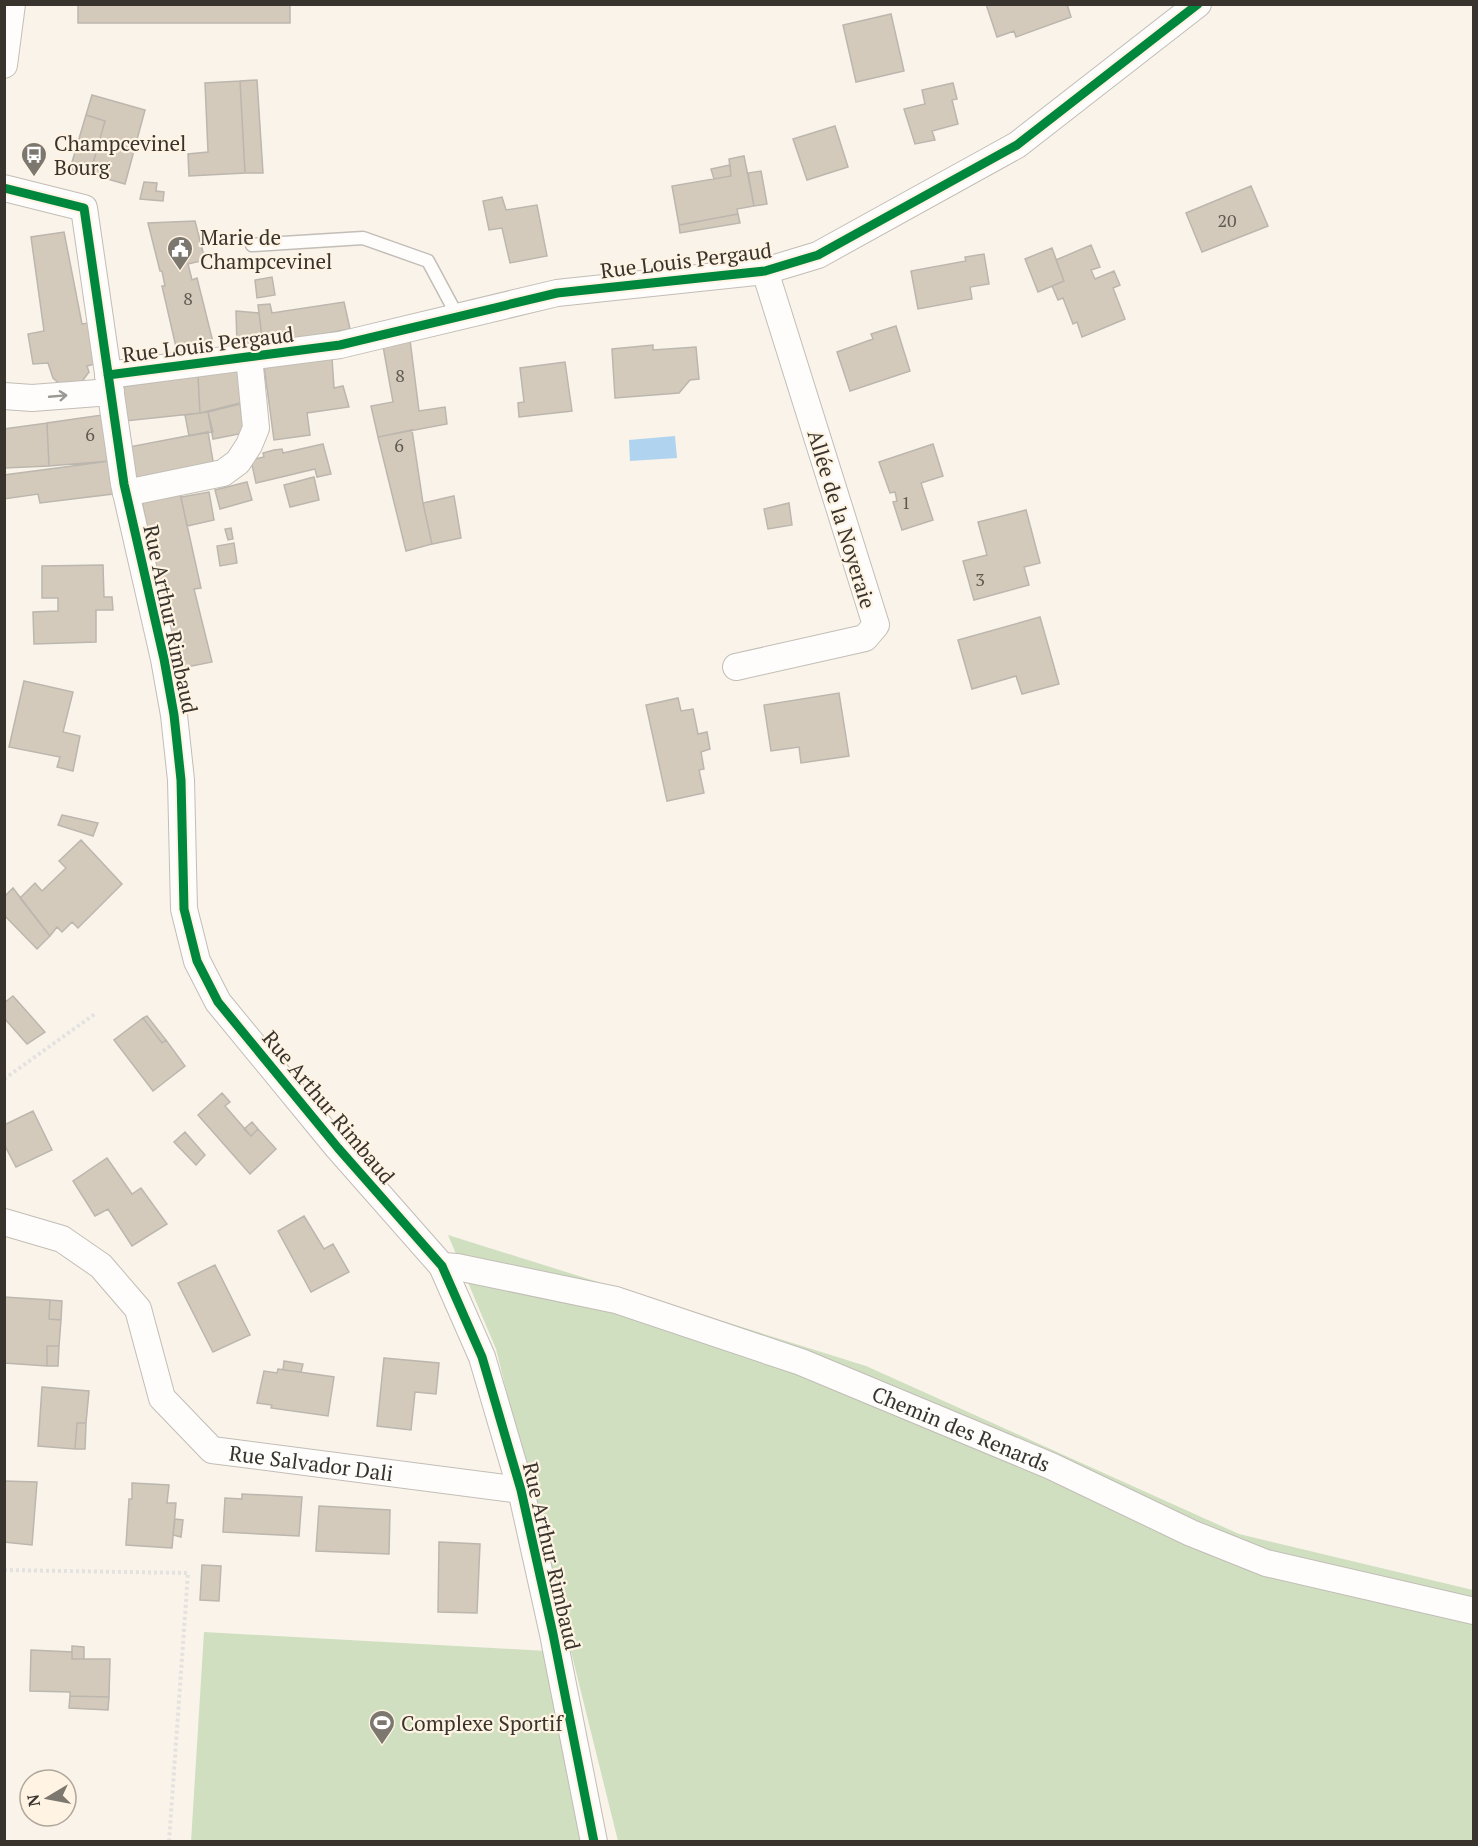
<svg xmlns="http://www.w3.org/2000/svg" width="1478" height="1846" viewBox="0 0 1478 1846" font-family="'PT Serif',serif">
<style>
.green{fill:#cfdfc0}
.water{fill:#b0d4ef}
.building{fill:#d4cabb;stroke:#bbb6ae;stroke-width:1.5}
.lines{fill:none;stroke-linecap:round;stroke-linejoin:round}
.service-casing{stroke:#c2bdb6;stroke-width:15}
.minor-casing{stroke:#c2bdb6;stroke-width:28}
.path{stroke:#e4e2e0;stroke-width:4;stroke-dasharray:3 3;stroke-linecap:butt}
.service{stroke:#fefdfc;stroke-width:12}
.minor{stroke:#fefdfc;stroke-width:26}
.cycleway-casing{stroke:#fff4e3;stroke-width:13}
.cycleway{stroke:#00873e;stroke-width:9}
.oneway{stroke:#9b9894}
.labels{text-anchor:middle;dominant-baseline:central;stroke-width:4.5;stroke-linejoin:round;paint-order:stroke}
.number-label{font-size:18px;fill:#5f5a50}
.poi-label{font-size:21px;fill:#38342d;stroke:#fff4e3;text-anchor:start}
.street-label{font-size:21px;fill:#38342d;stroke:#fff4e3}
</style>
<rect width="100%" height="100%" fill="#f9f3e9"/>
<path class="green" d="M448 1235 866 1366 1239 1534 1473 1590V1841H618L496 1349Z
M204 1632 547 1651 587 1841 191 1842Z"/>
<path class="water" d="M675 436 677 458 630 461 629 440Z"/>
<path class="building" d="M78 4H290V23H78Z
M986 4H1067L1071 17 1016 37 1014 31 997 37Z
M891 14 904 71 856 82 843 25Z
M257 80 263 173H245L240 81Z
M240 81 245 173 189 176 188 154 208 152 205 83Z
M953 83 957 99 952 100 958 124 932 131 935 140 915 144 904 109 925 104 922 90Z
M92 95 145 110 125 184 90 174 105 121 86 115Z
M86 115 105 121 90 174 70 169Z
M835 126 848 167 807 180 793 139Z
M744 156 754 206 737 209 738 214 679 225 672 186 731 176 729 159Z
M730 165 731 176 714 179 711 169Z
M761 171 767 204 754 206 748 173Z
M144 182 157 183 156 191 164 192 163 201 140 199Z
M1251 186 1268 226 1202 252 1186 213Z
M502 197 506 210 537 205 547 256 510 263 502 228 489 230 483 201Z
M738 214 740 223 680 233 679 225Z
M195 221 205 260 188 264 192 280 197 278 213 342 176 347 162 286H165L162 271H160L148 223Z
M64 232 82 324 96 322 99 363 87 366 89 372 80 384 64 388 53 378 48 363 33 364 28 334 44 331 31 237Z
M1091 245 1100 267 1091 270 1095 279 1114 271 1120 285 1113 288 1125 319 1082 337 1077 322 1073 324 1063 298 1058 300 1052 286 1064 281 1056 260Z
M1052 248 1064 281 1038 292 1025 259Z
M984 254 989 284 970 287 972 299 918 309 911 271 966 261 965 257Z
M272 277 275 295 257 298 255 280Z
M344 302 350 329 263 345 258 305 270 304 272 313Z
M236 311 259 313 263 345H237Z
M896 326 910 371 850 391 837 352 873 339 871 334Z
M410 340 419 411 445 407 447 424 378 437 371 406 393 402 383 346Z
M653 345V350L696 347 699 379 690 380 679 393 615 398 612 349Z
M332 358 334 388 343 386 349 407 307 413 310 435 274 440 264 366Z
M565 362 572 411 519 417 518 403 524 402 520 368Z
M241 370 248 401 200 413 198 376Z
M198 376 200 413 125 421 120 387Z
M240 404 244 433 213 439 208 412Z
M208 412 213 432 189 436 185 415Z
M102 415 110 461 49 466 47 423Z
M47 423 49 466 4 468V429Z
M412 430 423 503 432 544 406 551 378 437Z
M208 432 214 467 136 483 129 447Z
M323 444 331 474 317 477 315 469 256 483 251 460 264 457 263 453 274 450 282 449 283 453Z
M933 444 943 476 921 483 933 520 902 530 893 502 897 501 895 492 890 493 879 462Z
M110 461 113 494 40 503 38 494 4 499V475Z
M314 477 319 500 290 507 284 485Z
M247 482 252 500 220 509 215 490Z
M179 489 201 588 194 589 212 662 176 669 141 497Z
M209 492 214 520 187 526 181 497Z
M454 496 461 538 432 544 423 503Z
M789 503 792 525 768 529 764 509Z
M1026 510 1040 563 1024 567 1029 585 974 600 963 561 987 555 978 522Z
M231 528 233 539 228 540 225 529Z
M234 543 237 563 220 566 217 546Z
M103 565 104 597H112L113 610H96V642L34 644 33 612 58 611V598H42V566Z
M1040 617 1059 684 1022 694 1016 676 972 689 958 640Z
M24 681 73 692 63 732 80 736 73 771 57 767 60 757 9 747Z
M839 693 849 756 801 763 799 747 771 751 764 705Z
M678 698 681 711 693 709 698 734 707 732 710 749 701 752 704 769 699 770 704 793 667 801 646 705Z
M62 815 98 823 93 836 58 825Z
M81 840 122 884 78 928 72 922 62 932 57 927 50 936 20 898 35 883 42 891 66 868 59 861Z
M13 888 50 936 37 949 4 915V897Z
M13 996 45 1032 27 1044 4 1018V1003Z
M147 1016 166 1040 162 1043 143 1018Z
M143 1018 162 1043 166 1040 185 1066 153 1091 114 1040Z
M222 1093 230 1102 225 1106 251 1136 258 1129 276 1149 250 1174 198 1115Z
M33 1111 52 1150 16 1167 4 1144V1125Z
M252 1122 258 1129 251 1136 244 1129Z
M185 1132 205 1155 196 1165 174 1142Z
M107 1158 132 1194 141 1188 167 1224 132 1246 108 1209 95 1216 73 1181Z
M304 1216 324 1249 333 1244 349 1272 311 1292 278 1231Z
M215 1265 250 1335 213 1352 178 1283Z
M4 1297 50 1300 49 1319 61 1320 59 1346H47V1366L4 1363Z
M50 1300 62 1301 61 1320 49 1319Z
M47 1346H59L58 1366H47Z
M384 1358 439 1363 436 1394 415 1392 411 1430 377 1426Z
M284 1361 303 1364 301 1372 283 1370Z
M278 1369 334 1377 328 1416 271 1408 272 1405 257 1403 264 1371 277 1373Z
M42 1387 89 1391 86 1423H77L75 1449 38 1446Z
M77 1423H86L85 1449H75Z
M4 1481 37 1482 32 1545 4 1542Z
M132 1483 169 1485 167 1503H176L172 1548 126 1545 129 1499H132Z
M242 1494 302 1497 299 1536 223 1532 225 1498 242 1499Z
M319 1506 390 1510 389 1554 316 1551Z
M175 1519 183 1520 181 1537 173 1535Z
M439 1542 480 1544 477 1613 438 1612Z
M202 1565 221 1566 219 1601 200 1600Z
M72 1646 84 1647V1659H72Z
M31 1650 72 1652V1659H110L109 1697 70 1696V1692L30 1691Z
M70 1696 109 1697 108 1710 69 1708Z"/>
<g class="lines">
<defs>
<path id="service" d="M252 245 363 238 428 261 458 317"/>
<g id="minor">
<path d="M4 65 12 4"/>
<path d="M4 188 84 208 124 484 164 659 174 715 181 780 184 909 197 961 218 1002 338 1148 442 1266 482 1357 521 1490 553 1634 594 1842"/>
<path d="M108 375 340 345 557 293 765 271 818 255 1017 145 1198 4"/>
<path d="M4 396 32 398 111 392"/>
<path d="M126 493 223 473 238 462 249 445 256 428 249 357"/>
<path d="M736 667 865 638 876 625 765 271"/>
<path id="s1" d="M4 1222 62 1239 101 1266 138 1309 162 1398 212 1450 521 1490"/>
<path id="s2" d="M442 1266 457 1267 616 1300 801 1362 1051 1466 1191 1533 1266 1563 1474 1611"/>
</g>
</defs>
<use href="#service" class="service-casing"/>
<use href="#minor" class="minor-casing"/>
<path class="path" d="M4 1079 96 1013
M4 1570 188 1573 169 1842"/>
<use href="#service" class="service"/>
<use href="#minor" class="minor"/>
<defs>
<path id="cycleway" d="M4 188 84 208 124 484 164 659 174 715 181 780 184 909 197 961 218 1002 338 1148 442 1266 482 1357 521 1490 553 1634 594 1842
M108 375 340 345 557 293 765 271 818 255 1017 145 1198 4"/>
</defs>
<use href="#cycleway" class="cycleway-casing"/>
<use href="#cycleway" class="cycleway"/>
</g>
<defs><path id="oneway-shaft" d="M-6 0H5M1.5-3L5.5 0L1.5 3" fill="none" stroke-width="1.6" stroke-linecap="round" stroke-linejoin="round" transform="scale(1.5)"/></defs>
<use class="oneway" href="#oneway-shaft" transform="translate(58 396) rotate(-5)"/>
<defs>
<symbol id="bus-pin" viewBox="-11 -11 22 30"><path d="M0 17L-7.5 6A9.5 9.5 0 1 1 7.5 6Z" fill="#7c776f" stroke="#fff4e3"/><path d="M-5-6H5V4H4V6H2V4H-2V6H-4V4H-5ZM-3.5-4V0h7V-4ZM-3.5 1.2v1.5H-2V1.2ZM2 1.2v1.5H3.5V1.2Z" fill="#fff"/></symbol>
<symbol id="civic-pin" viewBox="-11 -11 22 30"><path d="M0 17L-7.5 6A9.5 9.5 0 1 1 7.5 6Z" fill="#7c776f" stroke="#fff4e3"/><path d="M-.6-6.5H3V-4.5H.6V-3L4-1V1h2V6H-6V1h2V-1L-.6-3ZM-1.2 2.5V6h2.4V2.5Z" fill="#fff"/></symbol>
<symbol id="stadium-pin" viewBox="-11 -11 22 30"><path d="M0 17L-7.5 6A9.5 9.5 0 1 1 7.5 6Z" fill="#7c776f" stroke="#fff4e3"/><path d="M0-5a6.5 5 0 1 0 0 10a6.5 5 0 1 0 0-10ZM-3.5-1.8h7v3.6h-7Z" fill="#fff"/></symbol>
</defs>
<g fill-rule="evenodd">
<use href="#bus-pin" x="19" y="140" width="30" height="40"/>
<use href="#civic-pin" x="165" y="234" width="30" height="40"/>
<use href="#stadium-pin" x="367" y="1708" width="30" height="40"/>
</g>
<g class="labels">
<g class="number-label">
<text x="1227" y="220">20</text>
<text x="188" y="298">8</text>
<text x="400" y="375">8</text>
<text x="90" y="434">6</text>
<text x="399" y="445">6</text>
<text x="906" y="502">1</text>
<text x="980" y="579">3</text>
</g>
<g class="poi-label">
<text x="54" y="143">Champcevinel<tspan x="54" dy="24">Bourg</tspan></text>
<text x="200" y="237">Marie de<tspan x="200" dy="24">Champcevinel</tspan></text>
<text x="401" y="1723">Complexe Sportif</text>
</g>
<g class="street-label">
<text transform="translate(686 260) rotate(-7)">Rue Louis Pergaud</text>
<text transform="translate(208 344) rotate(-7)">Rue Louis Pergaud</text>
<text transform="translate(842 519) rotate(73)">Allée de la Noyeraie</text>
<text transform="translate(171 619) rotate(78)">Rue Arthur Rimbaud</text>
<text transform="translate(329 1107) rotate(50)">Rue Arthur Rimbaud</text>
<text stroke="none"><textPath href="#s2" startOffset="546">Chemin des Renards</textPath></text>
<text stroke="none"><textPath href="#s1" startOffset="429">Rue Salvador Dali</textPath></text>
<text transform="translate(552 1556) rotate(77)">Rue Arthur Rimbaud</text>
</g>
</g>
<rect width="1478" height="1846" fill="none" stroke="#38342d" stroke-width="12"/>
<g transform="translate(48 1798) rotate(260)"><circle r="28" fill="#fff4e3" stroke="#afa79a" stroke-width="1.5"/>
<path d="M0-4.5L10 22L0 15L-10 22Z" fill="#7c776f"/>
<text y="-9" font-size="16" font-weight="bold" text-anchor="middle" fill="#38342d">N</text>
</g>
</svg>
